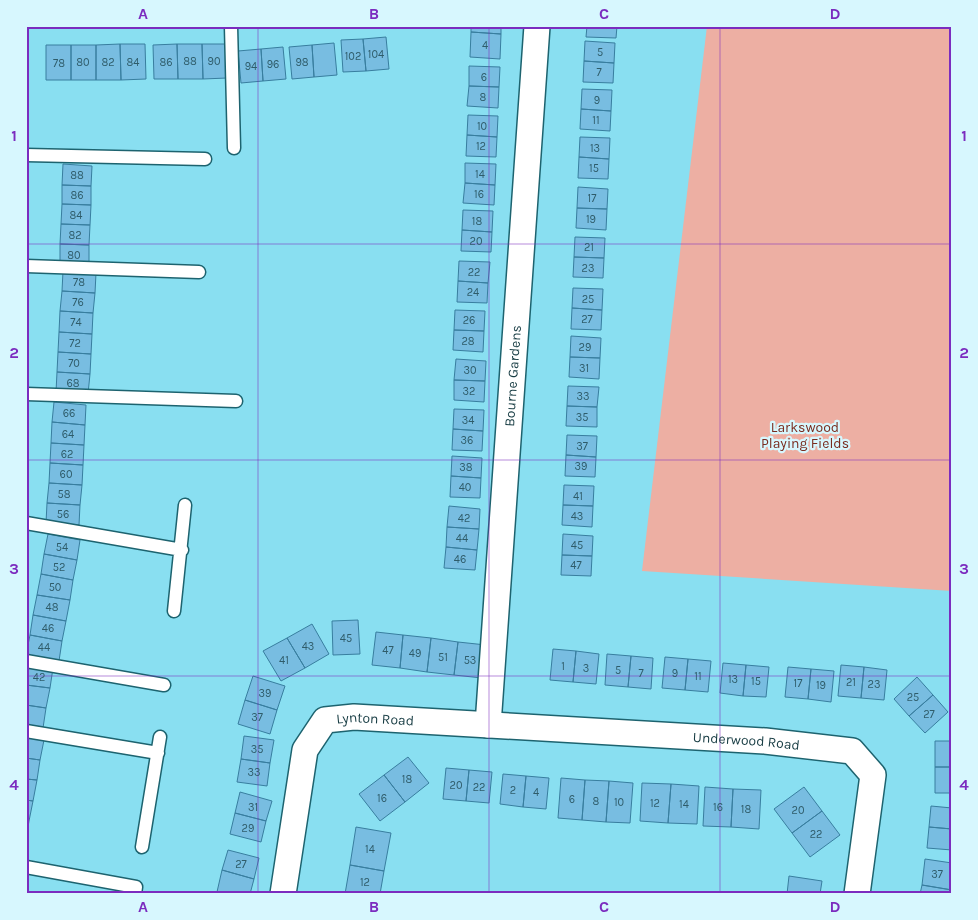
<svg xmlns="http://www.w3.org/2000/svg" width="978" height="920" viewBox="0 0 978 920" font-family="Karla,sans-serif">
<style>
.green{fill:#edafa3}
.building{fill:#78bde1;stroke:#387e9f}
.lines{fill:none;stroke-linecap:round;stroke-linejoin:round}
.lane-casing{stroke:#1d636f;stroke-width:15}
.street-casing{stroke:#1d636f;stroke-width:28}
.lane{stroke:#fff;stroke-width:12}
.street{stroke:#fff;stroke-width:25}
.grid{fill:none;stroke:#7b2cbf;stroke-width:1;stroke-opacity:0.55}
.labels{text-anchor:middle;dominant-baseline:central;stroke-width:4.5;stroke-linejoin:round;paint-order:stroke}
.number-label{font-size:11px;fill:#2f5c6a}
.street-label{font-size:14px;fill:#173c43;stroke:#d7f7fe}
.park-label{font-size:14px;fill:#792c1f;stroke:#d7f7fe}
.neatline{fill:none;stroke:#7b2cbf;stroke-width:2}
.grid-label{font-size:16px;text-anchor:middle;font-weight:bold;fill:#7b2cbf}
</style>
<rect width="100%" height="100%" fill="#89dff1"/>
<path class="green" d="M707 26H952V591L642 571Z"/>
<path class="building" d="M471 26H501V34L471 32Z
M587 26H617L616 38 586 37Z
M471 32 501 34 500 59 470 57Z
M386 37 389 69 366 71 363 39Z
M363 39 366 71 343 72 341 40Z
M585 41 615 43 614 63 584 61Z
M334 43 337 75 314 77 312 45Z
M120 44H145L146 79 121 80Z
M120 44 121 80H96V45Z
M177 44 178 79H154L153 45Z
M177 44H202L203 79H178Z
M202 44H226L227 78 203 79Z
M46 45H71V80H46Z
M71 45H96V80H71Z
M312 45 314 77 292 79 289 47Z
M283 47 286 79 263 81 261 49Z
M261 49 263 81 241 83 238 51Z
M584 61 614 63 613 83 583 82Z
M469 66 500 67 499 87 469 86Z
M469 86 499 87 498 108 467 106Z
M582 89 612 90 611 111 581 109Z
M581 109 611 111 610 131 580 129Z
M468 115 498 116 497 137 467 135Z
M467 135 497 137 496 157 466 156Z
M580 137 610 138 609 159 579 157Z
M579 157 609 159 608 179 578 178Z
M465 163 496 164 495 185 465 183Z
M63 164 92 166 91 186 62 185Z
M465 183 495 185 494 205 463 203Z
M62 185 91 186V205L62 204Z
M578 187 608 189 607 209 577 208Z
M62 204 91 205 90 225 61 224Z
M577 208 607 209 606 230 576 228Z
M463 210 493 211 492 232 462 230Z
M61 224 90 225 89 245 60 244Z
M462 230 492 232 491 252 461 251Z
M575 237 605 238 604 258 574 257Z
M60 244 89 245V265L60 264Z
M574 257 604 258 603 278 573 277Z
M459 261 490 262 488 283 458 281Z
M63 271 96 273 95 293 62 291Z
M458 281 488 283 487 303 457 302Z
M573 288 603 289 602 310 572 308Z
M62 291 95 293 93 313 60 311Z
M572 308 602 310 601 330 571 329Z
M455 310 485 311 484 331 454 330Z
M60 311 93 313 92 334 59 332Z
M454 330 484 331 483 352 453 350Z
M59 332 92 334 91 354 58 352Z
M571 336 601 338 600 358 570 357Z
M58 352 91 354 90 374 57 372Z
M570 357 600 358 599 379 569 377Z
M456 359 486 361 485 381 454 380Z
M57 372 90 374 88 394 56 392Z
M454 380 485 381 484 402 454 400Z
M568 386 599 387 597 407 567 406Z
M54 402 86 405 85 425 52 422Z
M567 406 597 407V427L566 426Z
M454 409 484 410 483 431 453 429Z
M52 422 85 425 84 445 51 443Z
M453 429 483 431 482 451 452 450Z
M567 435 597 436 596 457 566 455Z
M51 443 84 445 83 465 50 463Z
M566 455 596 457 595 477 565 476Z
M452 456 482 458 481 478 451 476Z
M50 463 83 465 82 485 49 483Z
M451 476 481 478 480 498 450 497Z
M49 483 82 485 80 505 47 503Z
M564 485 594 486 593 506 563 505Z
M47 503 80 505 79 525 46 523Z
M563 505 593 506 592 527 562 525Z
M449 506 480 509 479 529 447 527Z
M447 527 479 529 477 550 446 547Z
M48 534 80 540 77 560 44 554Z
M563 534 593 536 592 556 562 555Z
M446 547 477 550 475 570 444 568Z
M44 554 77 560 73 580 41 574Z
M562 555 592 556 591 576 561 575Z
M41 574 73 580 70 600 37 595Z
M37 595 70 600 66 621 33 615Z
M33 615 66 621 62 641 30 635Z
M358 620 360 654 333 655 332 621Z
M312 624 329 654 305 668 287 638Z
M376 632 403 635 400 668 372 665Z
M30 635 62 641 59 661 26 655Z
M403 635 431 638 427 672 400 668Z
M287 638 305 668 281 681 263 651Z
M431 638 458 642 454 675 427 672Z
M458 642 486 645 482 678 454 675Z
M553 649 576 651 573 682 550 680Z
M576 651 599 654 596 684 573 682Z
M607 654 631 656 628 687 605 685Z
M631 656 653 658 651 689 628 687Z
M665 657 688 659 685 690 662 688Z
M688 659 711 661 708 692 685 690Z
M723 663 746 665 743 696 720 693Z
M26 664 53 668 50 688 26 685Z
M746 665 769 667 766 697 743 696Z
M841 665 864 667 861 698 838 696Z
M788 667 811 669 808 699 785 697Z
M864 667 887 670 884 700 861 698Z
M811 669 834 671 831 702 808 699Z
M253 676 285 686 277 710 245 700Z
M917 677 933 695 909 716 894 699Z
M26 685 50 688 46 708 26 705Z
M933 695 948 712 925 733 909 716Z
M245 700 277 710 270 734 238 724Z
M26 705 46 708 43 728 26 726Z
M244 736 274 740 270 763 241 759Z
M26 737 44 740 40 760 26 758Z
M935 741H952V767H935Z
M408 757 429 783 405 802 384 775Z
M26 758 40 760 37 780 26 779Z
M241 759 270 763 267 786 237 782Z
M935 767H952V793H935Z
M446 768 469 770 466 801 443 799Z
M469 770 492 772 489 803 466 801Z
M503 774 526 776 523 807 500 804Z
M384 775 405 802 380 821 359 794Z
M526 776 549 778 546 809 523 807Z
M561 778 585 780 582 820 558 818Z
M26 779 37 780 33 801 26 800Z
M585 780 609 781 606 822 582 820Z
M609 781 633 783 630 823 606 822Z
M642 783 671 784 668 823 640 821Z
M671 784 699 786 697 824 668 823Z
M705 787 733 789 731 827 703 826Z
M804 787 822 811 792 833 774 809Z
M733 789 761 790 759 829 731 827Z
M240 792 272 801 266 821 235 813Z
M26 800 33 801 29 821 26 820Z
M931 806 952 808V829L929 827Z
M822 811 840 835 810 857 792 833Z
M235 813 266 821 261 842 230 834Z
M26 820 29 821 26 839Z
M356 827 391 833 384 871 350 865Z
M929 827 952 829V850L927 848Z
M228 850 259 858 254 879 222 870Z
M925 859 952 863V890L922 885Z
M350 865 384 871 380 894H345Z
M222 870 254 879 250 894 217 892Z
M789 876 822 881 820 894H787Z
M922 885 952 890V894H920Z"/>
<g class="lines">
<defs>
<path id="lane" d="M231 26 234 148
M26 155 205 159
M26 266 199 272
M26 394 236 401
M26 523 182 550
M174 611 185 505
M26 661 164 685
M26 731 158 753
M142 847 160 737
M26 867 136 887 135 894"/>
<g id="street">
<path id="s1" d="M488 725 537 26"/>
<path id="s2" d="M283 894 305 750 325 720 354 717 765 741 852 751 873 775 857 894"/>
</g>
</defs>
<use href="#lane" class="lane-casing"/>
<use href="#street" class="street-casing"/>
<use href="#lane" class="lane"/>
<use href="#street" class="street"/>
</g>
<path class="grid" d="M258 26V894M489 26V894M720 26V894M26 244H952M26 460H952M26 676H952"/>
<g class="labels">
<g class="number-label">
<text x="485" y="45">4</text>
<text x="600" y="52">5</text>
<text x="376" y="54">104</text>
<text x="353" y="56">102</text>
<text x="190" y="61">88</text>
<text x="214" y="61">90</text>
<text x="83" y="62">80</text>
<text x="108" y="62">82</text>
<text x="133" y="62">84</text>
<text x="166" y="62">86</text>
<text x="302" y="62">98</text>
<text x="59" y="63">78</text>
<text x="273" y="64">96</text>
<text x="251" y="66">94</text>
<text x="599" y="72">7</text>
<text x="484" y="77">6</text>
<text x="483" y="97">8</text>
<text x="597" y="100">9</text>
<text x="596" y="120">11</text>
<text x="482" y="126">10</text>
<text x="481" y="146">12</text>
<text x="595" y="148">13</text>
<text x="594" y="168">15</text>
<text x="480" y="174">14</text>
<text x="77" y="175">88</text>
<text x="479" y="194">16</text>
<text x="77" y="195">86</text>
<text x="592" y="198">17</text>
<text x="76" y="215">84</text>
<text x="591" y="219">19</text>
<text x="477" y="221">18</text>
<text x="75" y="235">82</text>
<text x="476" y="241">20</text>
<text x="589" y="247">21</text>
<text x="74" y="255">80</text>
<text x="588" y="268">23</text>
<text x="474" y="272">22</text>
<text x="79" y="282">78</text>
<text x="473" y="292">24</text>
<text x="588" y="299">25</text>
<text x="78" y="302">76</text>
<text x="587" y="319">27</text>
<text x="469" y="320">26</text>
<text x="76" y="322">74</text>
<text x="468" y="341">28</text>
<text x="75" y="343">72</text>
<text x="585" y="347">29</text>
<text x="74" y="363">70</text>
<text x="584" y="368">31</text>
<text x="470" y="370">30</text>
<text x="73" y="383">68</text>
<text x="469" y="391">32</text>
<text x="583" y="396">33</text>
<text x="69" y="413">66</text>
<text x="582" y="417">35</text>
<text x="468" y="420">34</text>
<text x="68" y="434">64</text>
<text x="467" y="440">36</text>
<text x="582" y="446">37</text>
<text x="67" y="454">62</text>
<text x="581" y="466">39</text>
<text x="466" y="467">38</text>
<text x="66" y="474">60</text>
<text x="465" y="487">40</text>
<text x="64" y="494">58</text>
<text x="578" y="496">41</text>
<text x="63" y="514">56</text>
<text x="577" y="516">43</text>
<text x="464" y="518">42</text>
<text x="462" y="538">44</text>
<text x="577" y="545">45</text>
<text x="62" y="547">54</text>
<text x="460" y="559">46</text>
<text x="576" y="565">47</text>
<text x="59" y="567">52</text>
<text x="55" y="587">50</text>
<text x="52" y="607">48</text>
<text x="48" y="628">46</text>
<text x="346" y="638">45</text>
<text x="308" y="646">43</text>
<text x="44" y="647">44</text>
<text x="388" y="650">47</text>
<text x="415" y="653">49</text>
<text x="443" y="657">51</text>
<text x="284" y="660">41</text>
<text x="470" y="660">53</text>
<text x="563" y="666">1</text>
<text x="586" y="668">3</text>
<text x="618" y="670">5</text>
<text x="641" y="673">7</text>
<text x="675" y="673">9</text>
<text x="698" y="676">11</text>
<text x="39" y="677">42</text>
<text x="733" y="679">13</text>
<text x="756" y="681">15</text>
<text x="851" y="682">21</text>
<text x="798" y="683">17</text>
<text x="874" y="684">23</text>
<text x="821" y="685">19</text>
<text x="265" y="693">39</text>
<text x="913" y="697">25</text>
<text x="929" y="714">27</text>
<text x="257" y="717">37</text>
<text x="257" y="749">35</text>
<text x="254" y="772">33</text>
<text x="407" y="779">18</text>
<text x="456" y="785">20</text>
<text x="479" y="787">22</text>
<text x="513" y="790">2</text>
<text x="536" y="792">4</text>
<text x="382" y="798">16</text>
<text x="572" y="799">6</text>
<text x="596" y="801">8</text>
<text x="619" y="802">10</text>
<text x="655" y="803">12</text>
<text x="684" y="804">14</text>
<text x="253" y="807">31</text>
<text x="718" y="807">16</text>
<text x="746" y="809">18</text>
<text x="798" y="810">20</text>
<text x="248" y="828">29</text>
<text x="816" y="834">22</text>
<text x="370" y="849">14</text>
<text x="241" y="864">27</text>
<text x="937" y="874">37</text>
<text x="365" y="882">12</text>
</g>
<g class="street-label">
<text stroke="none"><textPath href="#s1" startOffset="350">Bourne Gardens</textPath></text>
<text stroke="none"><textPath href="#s2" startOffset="232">Lynton Road</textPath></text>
<text stroke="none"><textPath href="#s2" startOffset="604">Underwood Road</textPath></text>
</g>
<g class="park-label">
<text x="805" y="427">Larkswood<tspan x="805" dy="16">Playing Fields</tspan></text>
</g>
</g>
<rect width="978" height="920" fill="none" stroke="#d7f7fe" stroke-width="55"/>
<rect x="28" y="28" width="922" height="864" class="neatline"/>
<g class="grid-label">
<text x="143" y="19">A</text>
<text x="374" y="19">B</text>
<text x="604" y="19">C</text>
<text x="835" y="19">D</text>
<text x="14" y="141">1</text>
<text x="964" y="141">1</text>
<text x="14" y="358">2</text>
<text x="964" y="358">2</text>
<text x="14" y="574">3</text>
<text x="964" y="574">3</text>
<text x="14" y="790">4</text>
<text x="964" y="790">4</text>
<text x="143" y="912">A</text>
<text x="374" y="912">B</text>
<text x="604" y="912">C</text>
<text x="835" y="912">D</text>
</g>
</svg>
